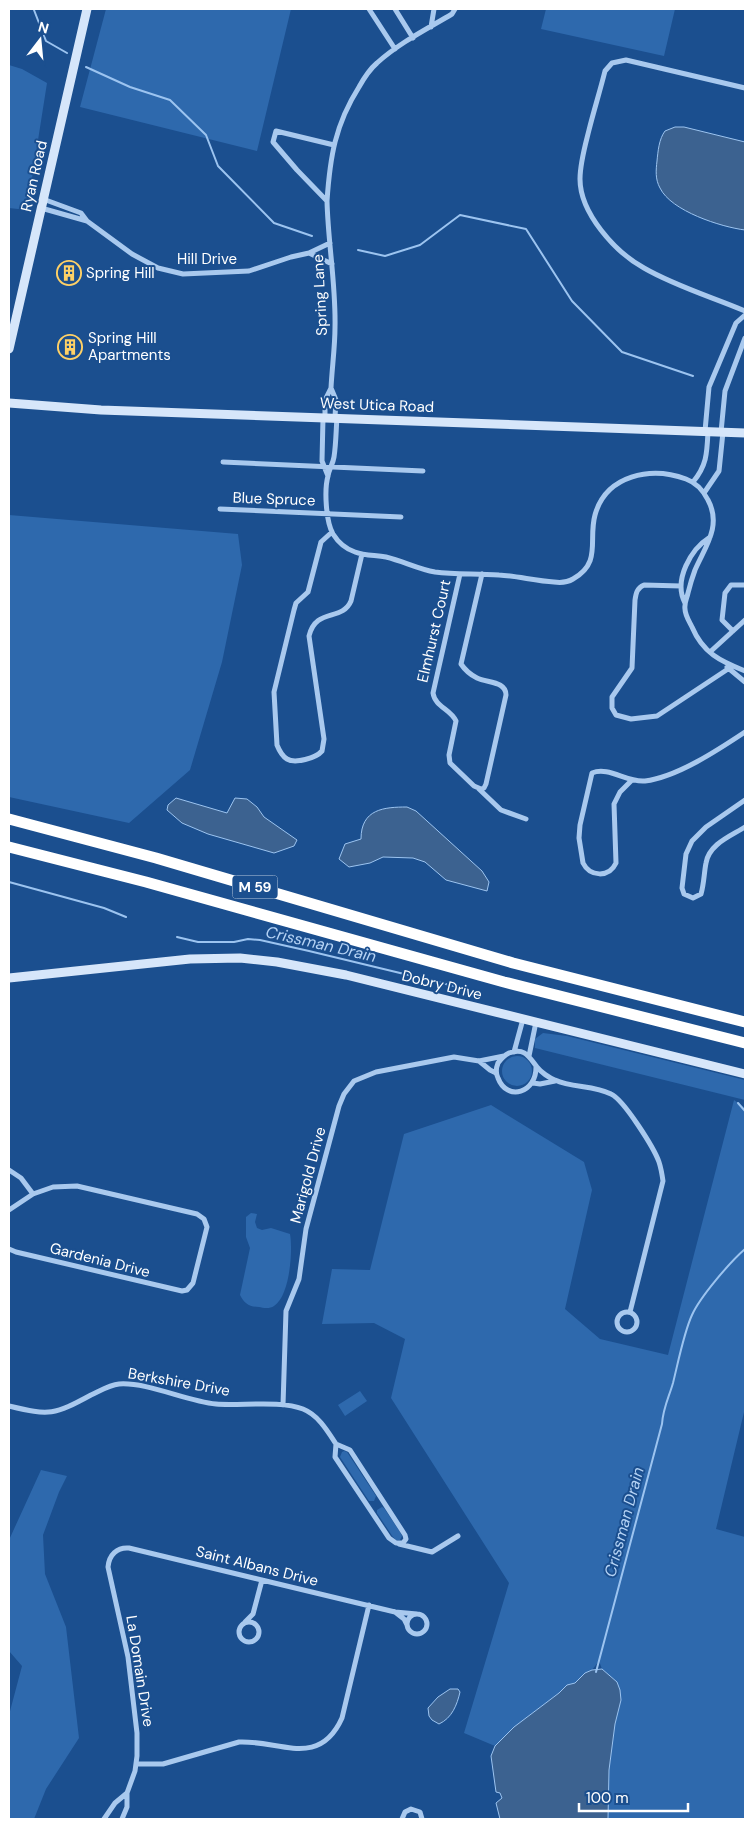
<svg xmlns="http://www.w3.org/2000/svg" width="754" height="1828" viewBox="0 0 754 1828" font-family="'DM Sans',sans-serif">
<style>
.green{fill:#2e69ad}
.water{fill:#3c6290;stroke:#9cc4f0}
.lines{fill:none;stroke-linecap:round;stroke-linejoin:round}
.stream{stroke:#9cc4f0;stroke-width:2}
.street{stroke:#a9c9ee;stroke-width:5}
.secondary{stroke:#d6e6fa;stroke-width:9}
.highway{stroke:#fff;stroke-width:11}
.labels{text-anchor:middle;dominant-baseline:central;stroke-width:4;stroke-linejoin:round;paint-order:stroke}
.shield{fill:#1b4f8f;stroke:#bbcadd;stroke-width:1}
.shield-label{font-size:14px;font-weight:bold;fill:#fff}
.street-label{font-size:15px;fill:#fff;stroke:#1b4f8f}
.poi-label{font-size:15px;fill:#fff;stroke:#1b4f8f;text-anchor:start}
.water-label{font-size:16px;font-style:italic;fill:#b5d3f5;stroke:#1b4f8f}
</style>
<rect width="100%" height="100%" fill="#1b4f8f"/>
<path class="green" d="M106 9H291L257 151 80 107Z
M546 9H675L664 56 541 29Z
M9 65 22 69 47 83 27 210 9 208Z
M9 515 238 534 242 565 222 662 190 770 129 823 9 797Z
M543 1033 567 1036 745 1080V1100L535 1048V1039Z
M502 1071a15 15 0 1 1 30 0a15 15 0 1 1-30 0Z
M734 1100 745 1108V1408L716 1529 745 1537V1819H608L609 1770 615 1724 621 1700 617 1682 602 1669 599 1661 592 1670 585 1673 575 1683 567 1685 559 1693 526 1718 495 1746 464 1733 509 1583 391 1398 405 1339 374 1323 322 1324 332 1269 370 1270 404 1134 491 1105 584 1162 592 1190 565 1309 600 1339 668 1355Z
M251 1213 257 1214 255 1222 257 1228 262 1230 271 1228 290 1234C293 1250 290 1296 274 1306 270 1309 263 1308 259 1307 249 1307 244 1303 240 1295L250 1248 246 1237V1217Z
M360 1391 367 1401 345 1416 338 1405Z
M344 1451 347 1452 376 1496 374 1501H369L340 1457 342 1452Z
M41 1470 67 1476 59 1492 43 1535 45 1574 66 1627 79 1738 46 1789 34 1819H9V1715L22 1666 9 1651V1540Z
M382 1507 384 1508 400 1532 402 1536 400 1540H396L393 1537 377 1513V1510Z"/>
<path class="water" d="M675 127H684L745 142V230C721 227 671 211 660 188 655 179 656 170 657 161 658 151 659 139 665 131Z
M176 798 227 813 235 798 247 799 257 807 264 817 297 840 294 846 274 853 208 834 182 823 167 810 168 805Z
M407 807 416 811 482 871 489 882 487 891 446 880 425 862 413 858 383 857 370 863 349 867 339 859 345 844 361 839C361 809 384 807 407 807Z
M602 1669 617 1682 620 1690 621 1700 615 1724 609 1770 608 1819H500L496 1803 502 1798 500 1793 496 1792 491 1756 495 1746 514 1727 559 1693 567 1685 575 1683 585 1673 592 1670Z
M450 1689H458L460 1692C457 1705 452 1718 439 1724L432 1720 429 1716 428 1708 438 1697Z"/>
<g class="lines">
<path class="stream" d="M34 10 46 41 67 53
M86 67 130 87 170 100 206 135 218 166 274 223 312 236
M358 250 385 256 420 245 460 215 526 229 572 301 622 352 693 376
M9 882 104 908 126 917
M177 937 198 942H234L248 939 260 940 309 951 458 987
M738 1103 745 1111
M596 1672 662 1424C663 1408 669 1397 673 1383 678 1363 684 1332 692 1315 700 1297 730 1262 745 1249"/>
<path class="street" d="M369 9 395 49
M395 9 413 38
M431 27 434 9
M745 88 626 60 612 63 605 71C600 91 594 110 589 130 585 146 580 163 580 179 580 213 615 252 644 268 675 286 712 297 745 311
M327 201C330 157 335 125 359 87 364 78 370 69 377 63 399 43 427 29 452 14L455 9
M41 208 87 221 81 213 43 199
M87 221 132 254 158 268 183 274 249 271 291 257 309 253
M330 243 309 253 332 264
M331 388C332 368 335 347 335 327 336 285 328 243 327 201L297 170 273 142 276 131 334 145
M325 417V400L331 388 336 400 335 417
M337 417C336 431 336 444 334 457 333 464 329 469 328 476 324 490 326 522 333 534 338 542 346 549 355 552 365 556 375 555 386 557 403 561 418 569 435 572 456 575 478 573 499 575 517 576 536 581 554 582 561 583 568 582 573 579 602 563 588 540 595 515 606 475 651 466 686 479 697 483 703 490 708 500 722 526 705 547 695 570 692 578 690 585 688 593 687 598 684 603 685 609 685 615 689 621 692 627 703 653 720 661 745 671
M323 418 322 461 328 476
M705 431 709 387 736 323 745 315
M721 432 725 391 745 338
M223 462 423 471
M693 482C707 465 707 453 708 431
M704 493 719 471 723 432
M220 509 401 517
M332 532 321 542 308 592 296 603 294 610 274 692 277 745C279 750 282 756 287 759 295 764 316 758 322 751L324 739 309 636C316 607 342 622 351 601L362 554
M460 574 433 693C435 707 451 709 456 721L449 755 450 763 474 786 481 789 484 788 486 784 506 695C506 681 487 683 477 678 471 675 465 670 461 664L482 574
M681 586 644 585C637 588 636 593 635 600L632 668 612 697V708L616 715 631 719 657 716 728 669
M685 603C673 580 691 549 710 537
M733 631 722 620 725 593 731 585H745
M710 652 745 620
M727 667 745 682
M632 780 620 792 614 804 616 863C609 878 590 877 583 863L579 838 580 825 592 773C609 766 627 783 645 781 677 777 718 750 745 732
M479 789 501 810 526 819
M745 800 706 827 692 841 686 854 682 888 684 894 693 898 701 894C704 884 704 873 706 863 709 844 731 836 745 827
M514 1052 523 1019
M529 1056 536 1022
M479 1061 490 1070 496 1073
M536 1066C537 1093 507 1102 498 1078 496 1074 496 1068 498 1063 501 1059 505 1055 509 1053 525 1047 529 1057 537 1067 541 1072 549 1078 555 1080 572 1088 594 1085 611 1094 624 1100 654 1148 659 1162 661 1168 662 1174 663 1181L630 1312
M533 1083 540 1084 555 1081
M9 1170 21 1178 33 1194 53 1187 77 1186 197 1214 204 1219 207 1227 193 1283 187 1290 182 1291 16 1252 9 1249
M9 1210 33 1194
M617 1322a10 10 0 1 1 20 0a10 10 0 1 1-20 0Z
M283 1405 286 1311 299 1279 306 1229 339 1106 344 1094 354 1081 376 1072 454 1057 479 1061 504 1056
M9 1406C50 1416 54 1415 91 1395 100 1391 109 1385 119 1384 148 1382 186 1401 216 1404 240 1406 281 1400 303 1409 318 1415 327 1430 336 1444
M336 1444 350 1450 405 1535 406 1539 403 1543H396L389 1538 335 1457Z
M399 1544 432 1552 458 1536
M395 1612 404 1619 407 1625
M407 1624a10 10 0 1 1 20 0a10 10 0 1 1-20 0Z
M245 1622 253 1614 262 1580
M239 1632a10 10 0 1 1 20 0a10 10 0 1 1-20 0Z
M136 1764H163L239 1742C279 1740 319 1769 342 1718L369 1605
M127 1793 135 1771 137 1756V1733L128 1657 108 1567C109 1555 117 1547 129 1548L395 1612 417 1614
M104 1819 115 1803 127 1793V1807L122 1819
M402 1819 405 1812 411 1809 420 1812 422 1819"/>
<path class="secondary" d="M9 349 87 9
M9 403 101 410 745 433
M9 978 190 959 240 958 277 962 346 975 745 1074"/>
<path class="highway" d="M9 819 156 858 513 963 745 1022
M9 847 146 882 504 982 745 1043"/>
</g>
<defs>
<symbol id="building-ring" viewBox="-11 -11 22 22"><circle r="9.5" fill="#1b4f8f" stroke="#ffd166" stroke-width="1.5"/><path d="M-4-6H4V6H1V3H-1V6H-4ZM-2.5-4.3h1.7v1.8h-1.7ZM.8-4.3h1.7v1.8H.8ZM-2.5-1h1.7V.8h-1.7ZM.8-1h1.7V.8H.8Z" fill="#ffd166"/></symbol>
</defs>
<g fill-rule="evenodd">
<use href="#building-ring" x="55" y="259" width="28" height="28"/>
<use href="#building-ring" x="56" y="333" width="28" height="28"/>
</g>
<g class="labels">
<rect class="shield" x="232.5" y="875.5" width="45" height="23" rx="4"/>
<g class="shield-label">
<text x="255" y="887">M 59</text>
</g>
<g class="street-label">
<text transform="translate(34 176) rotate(-77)">Ryan Road</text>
<text x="207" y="259">Hill Drive</text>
<text transform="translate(320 295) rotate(-93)">Spring Lane</text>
<text transform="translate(377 405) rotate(2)">West Utica Road</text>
<text transform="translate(274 499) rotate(2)">Blue Spruce</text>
<text transform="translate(434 631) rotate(-77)">Elmhurst Court</text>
<text transform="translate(442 985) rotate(14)">Dobry Drive</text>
<text transform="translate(308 1175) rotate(-75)">Marigold Drive</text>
<text transform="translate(100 1260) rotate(14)">Gardenia Drive</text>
<text transform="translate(179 1382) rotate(10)">Berkshire Drive</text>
<text transform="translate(257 1566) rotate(14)">Saint Albans Drive</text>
<text transform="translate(140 1671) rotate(81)">La Domain Drive</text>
</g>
<g class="poi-label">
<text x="86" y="273">Spring Hill</text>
<text x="88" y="338">Spring Hill<tspan x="88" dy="17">Apartments</tspan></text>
</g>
<g class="water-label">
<text transform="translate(321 944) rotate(13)">Crissman Drain</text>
<text transform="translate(624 1522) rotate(-75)">Crissman Drain</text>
</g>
</g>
<rect width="754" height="1828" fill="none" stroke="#ffffff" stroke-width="20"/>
<g transform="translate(40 40) rotate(16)" stroke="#1b4f8f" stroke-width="4" paint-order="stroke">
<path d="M0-4L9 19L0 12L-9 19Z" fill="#ffffff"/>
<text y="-8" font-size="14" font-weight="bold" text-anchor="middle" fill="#ffffff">N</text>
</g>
<path d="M579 1803v8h109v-8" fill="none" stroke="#ffffff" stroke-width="2.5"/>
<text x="586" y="1803" font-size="15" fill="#ffffff" stroke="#1b4f8f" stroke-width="4" paint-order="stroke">100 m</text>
</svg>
